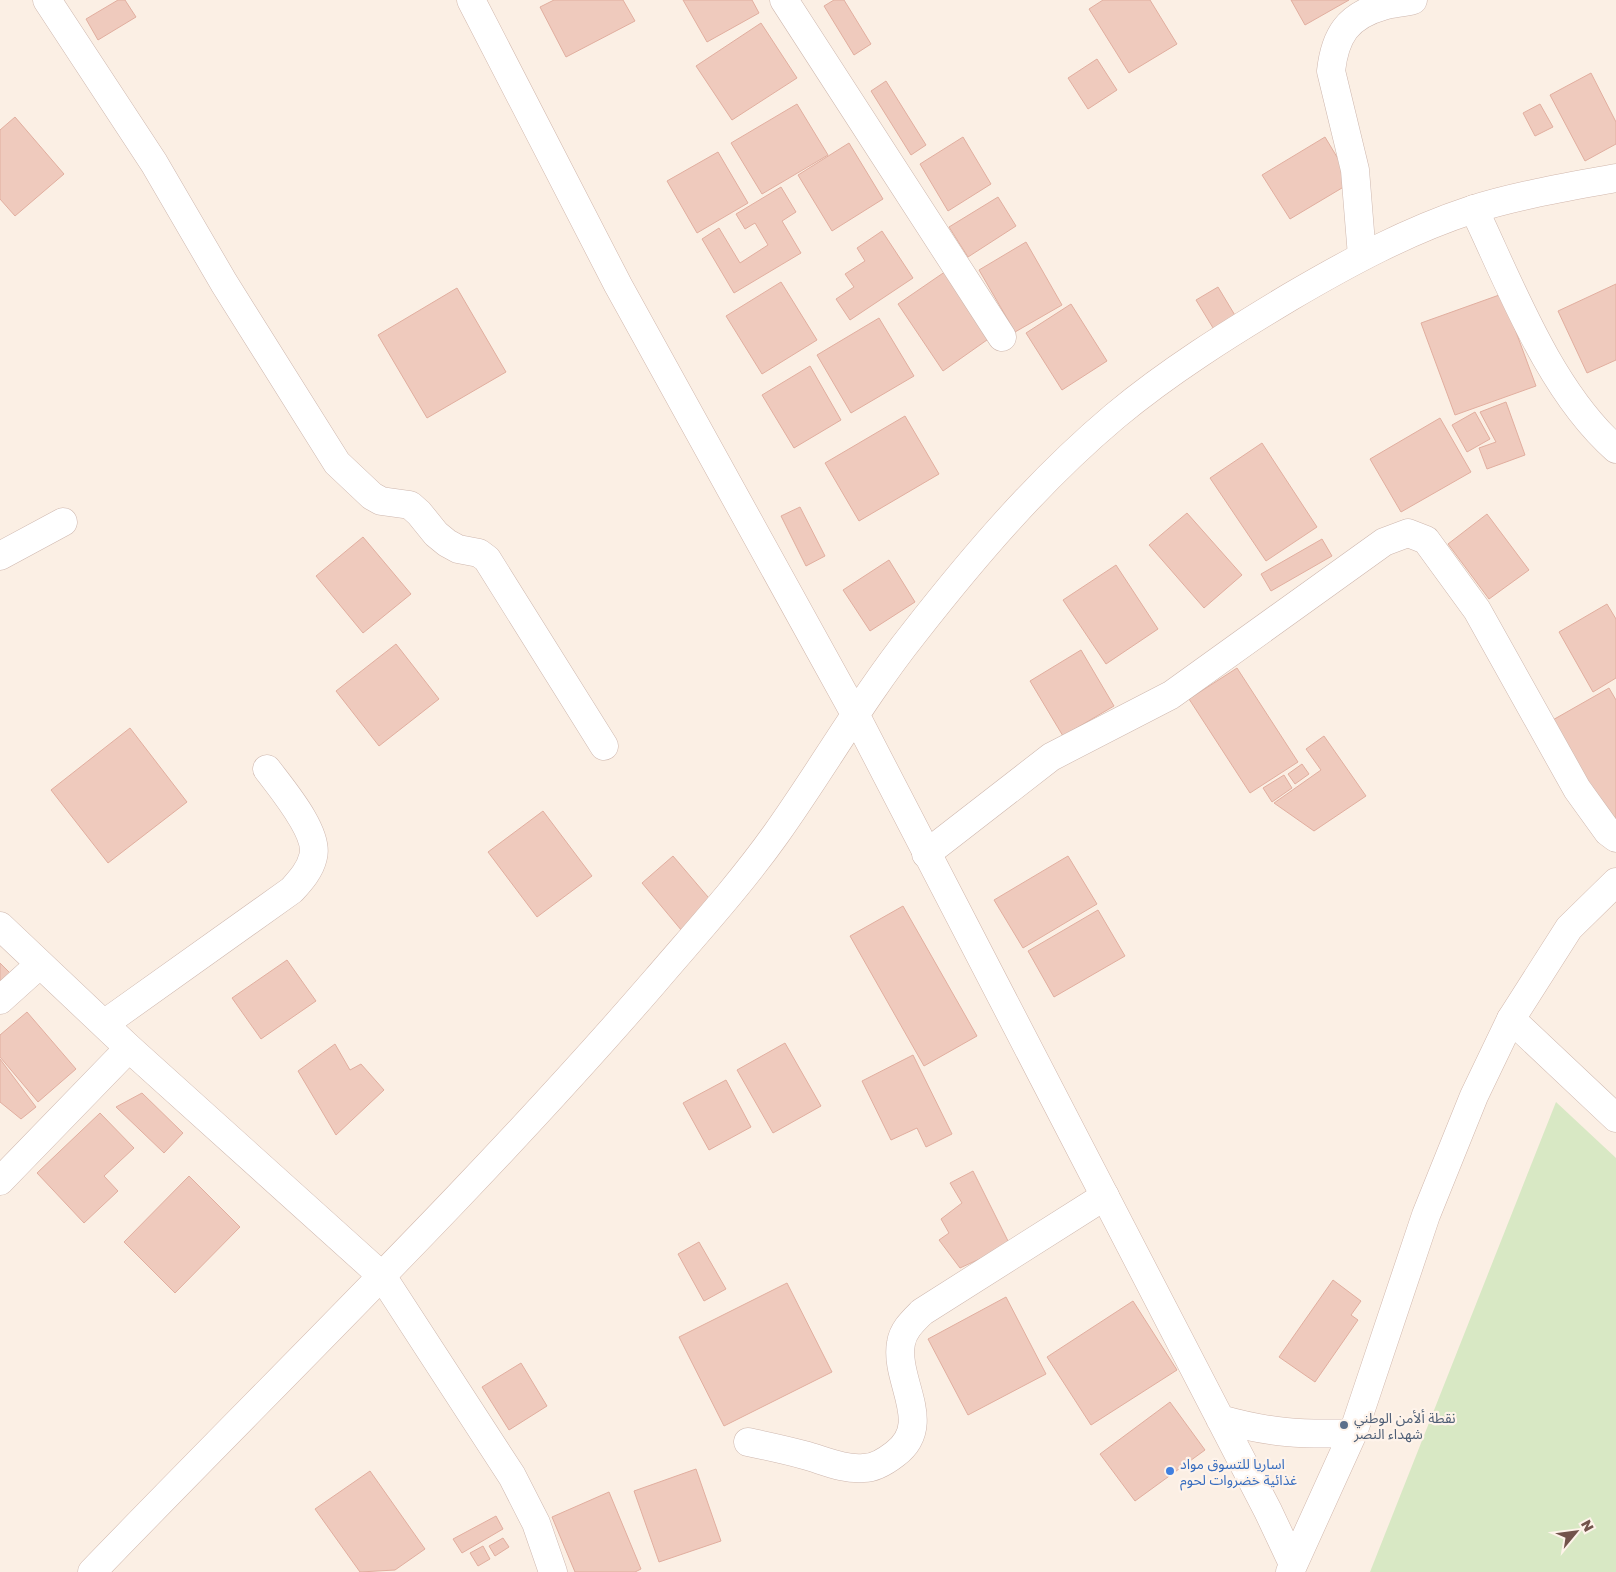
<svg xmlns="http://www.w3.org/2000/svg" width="1616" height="1572" viewBox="0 0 1616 1572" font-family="'Golos Text','Noto Sans Arabic',sans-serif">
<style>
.green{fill:#d8e8c4}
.building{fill:#efcabd;stroke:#e1ae9f}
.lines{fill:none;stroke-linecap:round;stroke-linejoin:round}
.street-casing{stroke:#ceb7ae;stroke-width:29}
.secondary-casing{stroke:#d1b7ac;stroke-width:29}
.street{stroke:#fff;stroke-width:28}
.secondary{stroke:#fff;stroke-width:28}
.service-dot{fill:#5c6f8a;stroke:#fef3ea;stroke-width:2}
.shop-dot{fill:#3f7fe0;stroke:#fef3ea;stroke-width:2}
.labels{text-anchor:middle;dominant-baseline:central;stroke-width:4.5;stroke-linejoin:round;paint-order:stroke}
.service-label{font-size:14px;fill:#4e5e75;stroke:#fef3ea;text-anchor:start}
.shop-label{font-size:14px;fill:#366cbe;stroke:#fef3ea;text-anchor:start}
</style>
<rect width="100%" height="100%" fill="#fbefe4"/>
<path class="green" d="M1556 1102 1616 1158V1572H1370Z"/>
<path class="building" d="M118 0H125L136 17 98 40 86 19Z
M554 0H623L635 21 566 57 540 7Z
M683 0H752L759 13 707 42Z
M834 0H844L871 44 854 55 824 6Z
M1103 0H1150L1177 44 1129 73 1089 9Z
M1291 0H1349L1305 25Z
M761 23 797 78 732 120 696 66Z
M1097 59 1117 90 1088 109 1068 78Z
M1591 73 1616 122V144L1585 161 1550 95Z
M886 81 926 145 911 155 871 91Z
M797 104 828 155 762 194 731 143Z
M1540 104 1553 127 1535 136 1523 113Z
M15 117 64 174 15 216 0 199V130Z
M963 137 991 184 948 211 920 164Z
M1325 137 1352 182 1290 219 1262 175Z
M849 143 883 199 832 231 798 175Z
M718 152 748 203 697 233 667 181Z
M781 187 796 212 782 221 801 253 734 293 702 239 719 228 740 263 768 245 755 223 745 229 736 214Z
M998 197 1016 226 968 257 949 227Z
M882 231 913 278 850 320 836 299 854 287 845 274 865 261 857 248Z
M1026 242 1062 305 1015 332 979 270Z
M949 269 994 335 943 371 898 304Z
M781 282 817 340 762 374 726 316Z
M1616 284V360L1587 373 1558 311Z
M1218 287 1239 322 1218 336 1196 300Z
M457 288 506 372 427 418 378 335Z
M1502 294 1536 386 1455 415 1421 323Z
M1071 304 1107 361 1062 390 1026 333Z
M879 318 914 376 851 413 817 355Z
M810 366 841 420 794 448 762 395Z
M1506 402 1525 455 1487 469 1479 448 1496 442 1480 412Z
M1475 412 1490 439 1467 452 1452 425Z
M905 416 939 474 859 521 825 463Z
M1440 418 1471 472 1401 512 1370 459Z
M1262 443 1317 527 1266 561 1210 478Z
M800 507 825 556 806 566 781 516Z
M1187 513 1242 575 1204 608 1149 545Z
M1487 514 1529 570 1489 599 1448 544Z
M363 537 411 594 363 633 316 576Z
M1322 539 1332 556 1271 591 1261 574Z
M889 560 915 602 870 631 843 590Z
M1116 565 1158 629 1106 664 1063 600Z
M1607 604 1616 619V678L1593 692 1559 632Z
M396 644 439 699 379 746 336 691Z
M1081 650 1114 706 1063 736 1030 681Z
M1237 668 1298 762 1250 793 1189 699Z
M1609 688 1616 700V828L1551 721Z
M130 728 187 802 108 863 51 790Z
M1324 736 1366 796 1314 831 1274 803 1321 770 1306 749Z
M1302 764 1309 774 1295 784 1288 774Z
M1284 775 1292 788 1272 802 1263 788Z
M543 811 592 876 537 917 488 852Z
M673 856 714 904 682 931 642 883Z
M1068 856 1097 904 1023 948 994 900Z
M903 906 977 1036 924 1066 850 936Z
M1098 910 1125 956 1054 997 1028 951Z
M287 960 316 1001 261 1039 232 998Z
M0 963 12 975 0 988Z
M27 1012 76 1069 38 1102 0 1057V1035Z
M785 1043 821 1106 773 1133 737 1070Z
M335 1044 350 1070 361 1064 384 1090 336 1135 298 1071Z
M913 1055 952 1134 926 1147 917 1128 891 1140 862 1081Z
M0 1059 36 1107 21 1119 0 1102Z
M726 1080 751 1127 709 1150 683 1103Z
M142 1093 183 1133 164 1153 116 1107Z
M100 1113 134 1148 104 1176 118 1191 84 1223 37 1173Z
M973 1171 1010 1245 960 1268 939 1240 949 1233 941 1219 962 1203 950 1183Z
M189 1176 240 1227 175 1293 124 1242Z
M699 1242 726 1289 704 1301 678 1254Z
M1333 1280 1361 1301 1351 1315 1358 1320 1315 1382 1279 1357Z
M787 1283 832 1372 724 1426 679 1337Z
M1006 1297 1046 1374 968 1415 928 1339Z
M1133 1301 1177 1370 1091 1425 1047 1357Z
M521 1363 547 1406 509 1430 482 1387Z
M1170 1402 1205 1450 1135 1501 1100 1454Z
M696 1469 721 1541 659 1562 634 1491Z
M370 1471 425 1549 395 1570 360 1572 315 1509Z
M609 1492 641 1569 635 1572H575L552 1517Z
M496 1516 503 1529 462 1553 453 1539Z
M503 1538 509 1547 495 1556 489 1546Z
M483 1546 490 1559 478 1566 470 1553Z"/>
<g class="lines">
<defs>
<path id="street" d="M47 0 154 163 224 283 337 463 372 496 381 501 410 505 419 513 436 534 447 543 458 549 479 553 487 559 604 746
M784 0 1002 337
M1474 209C1511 287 1550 391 1616 449
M1362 256 1355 170 1331 71C1335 36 1347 16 1383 6 1393 3 1403 3 1413 0
M0 556 63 522
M926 854 1051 757 1171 695 1384 542 1408 533 1426 540 1477 610 1577 789 1608 832 1616 838
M0 926 129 1048 382 1276 512 1476 536 1523 553 1572
M0 1000 40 964
M1511 1019 1616 1118
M104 1024 292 890C301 880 310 870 313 857 320 833 281 788 267 769
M0 1181 129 1048
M748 1442C767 1446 786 1450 804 1455 823 1460 844 1470 864 1468 875 1468 886 1461 895 1454 935 1424 894 1381 901 1343 903 1330 913 1321 922 1312L1105 1196"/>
<path id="secondary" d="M471 0 618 285 855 714 1268 1511 1293 1564
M1220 1419C1269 1433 1303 1435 1353 1433
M92 1572C281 1376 477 1187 655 981 696 933 739 886 776 834 823 768 863 697 914 633 975 555 1039 480 1115 416 1169 371 1230 333 1290 297 1348 263 1407 231 1471 210 1518 195 1568 187 1616 178
M1290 1572 1353 1433 1426 1215 1474 1096 1511 1019 1569 928 1616 882"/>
</defs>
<use href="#street" class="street-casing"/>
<use href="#secondary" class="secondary-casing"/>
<use href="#street" class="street"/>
<use href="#secondary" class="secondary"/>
</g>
<circle class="service-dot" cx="1344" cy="1425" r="5"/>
<circle class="shop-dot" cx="1170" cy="1471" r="5"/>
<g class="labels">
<g class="service-label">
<text x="1354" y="1417">نقطة ألأمن الوطني<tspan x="1354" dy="16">شهداء النصر</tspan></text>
</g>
<g class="shop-label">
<text x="1180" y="1463">اساريا للتسوق مواد<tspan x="1180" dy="16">غذائية خضروات لحوم</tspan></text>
</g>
</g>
<g transform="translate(1576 1532) rotate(61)" stroke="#fef3ea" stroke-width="4" paint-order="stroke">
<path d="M0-4L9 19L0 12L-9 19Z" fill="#72534b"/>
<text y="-8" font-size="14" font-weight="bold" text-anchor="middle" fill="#72534b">N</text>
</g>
</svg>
